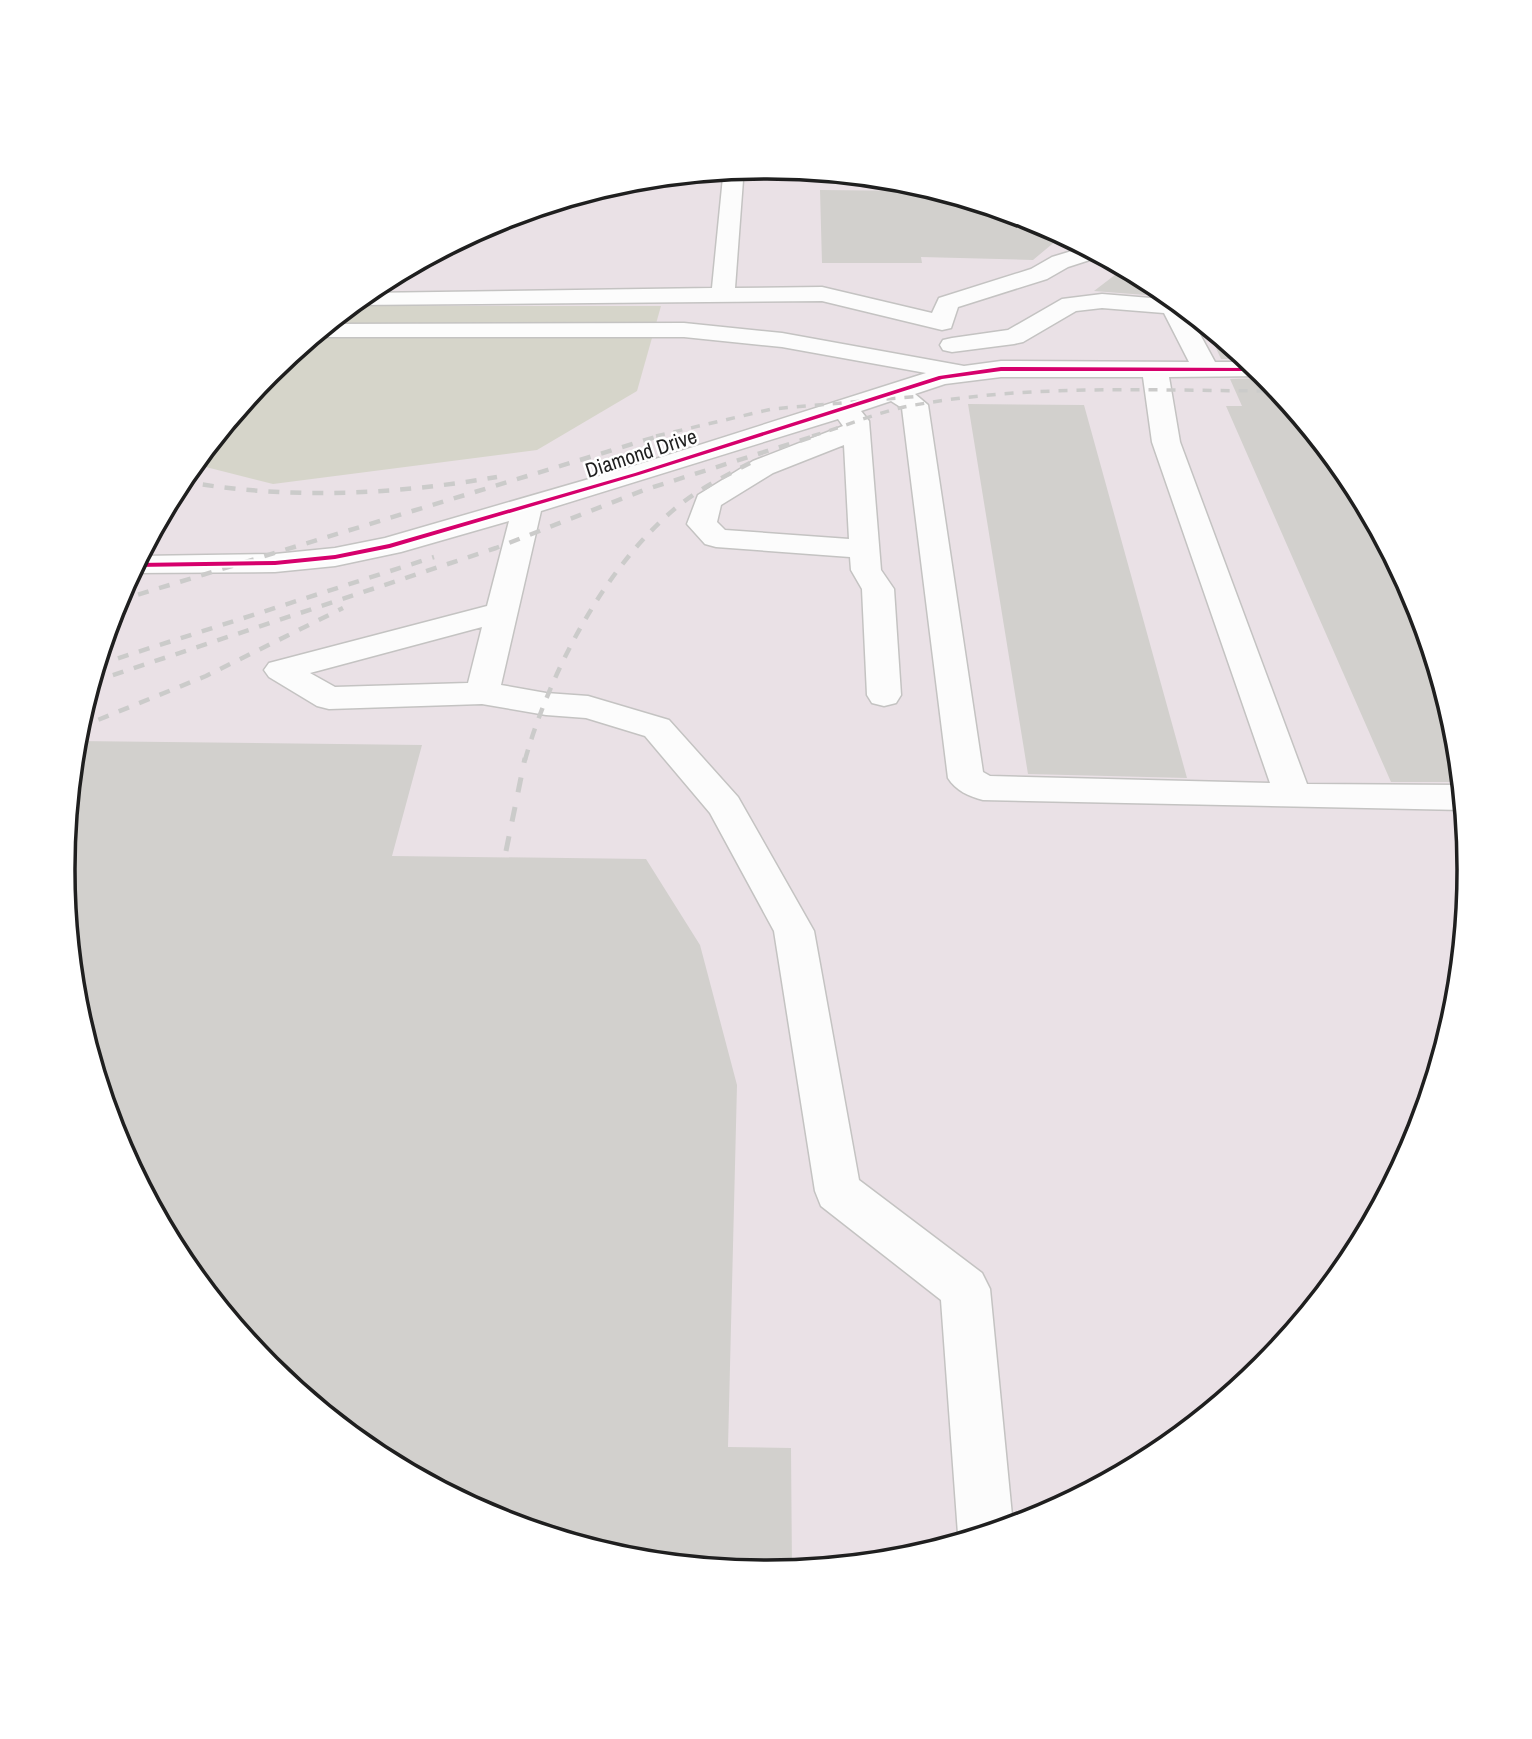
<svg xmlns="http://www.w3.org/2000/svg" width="1532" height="1739" viewBox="0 0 1532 1739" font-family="'Archivo Narrow',sans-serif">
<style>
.industrial{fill:#eae1e6}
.construction{fill:#d6d5ca}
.building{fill:#d2d0cd}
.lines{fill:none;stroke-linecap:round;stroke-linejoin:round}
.minor-casing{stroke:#c4c3c2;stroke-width:3}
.minor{fill:#fcfcfc;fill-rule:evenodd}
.rail-far2{stroke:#cbcbca;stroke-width:3.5;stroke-dasharray:9 9;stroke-linecap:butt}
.rail-far1{stroke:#cbcbca;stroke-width:4.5;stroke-dasharray:11 11;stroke-linecap:butt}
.rail{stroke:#cbcbca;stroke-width:5;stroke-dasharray:15 15;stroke-linecap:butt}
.cycleway-casing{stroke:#fff;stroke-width:4}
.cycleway{fill:#d6006c;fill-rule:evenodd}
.labels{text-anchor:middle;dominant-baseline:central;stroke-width:5;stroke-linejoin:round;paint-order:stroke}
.far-street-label{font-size:21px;fill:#1f1f1f;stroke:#fff}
.rim{fill:none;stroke:#1f1f1f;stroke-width:3.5}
</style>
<rect width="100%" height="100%" fill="#edebe8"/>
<path class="industrial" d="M66 869a700 700 0 1 1 1400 0a700 700 0 1 1-1400 0Z"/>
<path class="construction" d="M350 306H661L637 391 537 450 273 484 194 464 269 372Z"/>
<path class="building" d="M918 185 1035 220 1063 235 1033 260 921 257 922 263H822L820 190 919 191Z
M1124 268 1157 285 1171 297 1094 291Z
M1206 326 1246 359H1247H1221Z
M1268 378 1351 479 1416 601 1456 733 1460 782H1391L1226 406H1242L1230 379Z
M968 404 1084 405 1187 778 1028 774Z
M76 741 422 745 392 856 646 859 700 945 737 1085 728 1447 791 1448 792 1570 766 1572 628 1559 497 1519 375 1454 269 1366 181 1260 116 1138 76 1006 63 869Z"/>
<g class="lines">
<defs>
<path id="minor" d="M766 167H770L767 171 743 180 735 288 822 287 932 313 939 298 1031 269 1052 257 1085 247 1102 256 1068 267 1047 279 958 307 951 328 942 330 822 301 351 305 366 293 712 288 723 177 734 170Z
M1102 294 1175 300 1191 314H1189L1215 362H1251L1266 376 1169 377 1180 442 1307 784 1461 785 1463 810 983 800C969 796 956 791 948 778L902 408 891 401 861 411 869 421 881 570 894 589 901 695 896 703 884 706 872 703 867 695 862 589 851 570 850 557 716 547 705 544 687 524 698 495 753 461 843 426 838 419 541 511 501 685 546 693 588 696 669 720 738 797 814 931 859 1180 982 1273 990 1289 1013 1526 961 1541 958 1534 941 1300 821 1206 815 1191 774 931 710 813 645 736 586 718 546 715 482 704 329 709 317 706 269 677 264 670 269 663 487 606 509 521 401 552 335 566 275 572 131 573 140 556 275 554 335 548 385 538 627 468 926 373 782 347 684 337H312L328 324 684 323 782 333 964 366 1001 361 1189 362 1164 313 1102 308 1076 311 1023 342 1014 344 952 352 943 350 940 345 943 340 952 338 1008 330 1062 299ZM1001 377H1143L1152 442 1270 783 990 776 983 772 928 405 915 394 945 384ZM844 445 849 539 725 530 717 522 721 505 773 473ZM482 627 468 683 335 687 310 673Z"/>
</defs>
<use href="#minor" class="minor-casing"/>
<use href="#minor" class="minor"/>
<path class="rail-far2" d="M656 436 772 409 921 396
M812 436C843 427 873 414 904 407 1027 383 1155 391 1279 391"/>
<path class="rail-far1" d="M181 481C287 500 391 495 497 477
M117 601 662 435
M97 665 434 557
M92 682 496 548 644 490 818 435
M78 728 206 676 343 608
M525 760C550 672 605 566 677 507 699 489 725 476 750 463"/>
<path class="rail" d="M506 851 525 758"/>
<defs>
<path id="cycleway" d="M1001 367 1258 368 1262 371H1001L942 379 639 475 390 548 335 559 275 565 135 567 137 563 275 561 335 555 389 544 635 473 939 376Z"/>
</defs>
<use href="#cycleway" class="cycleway-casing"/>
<use href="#cycleway" class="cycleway"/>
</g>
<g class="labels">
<g class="far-street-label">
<text transform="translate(641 453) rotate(-18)">Diamond Drive</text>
</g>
</g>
<path d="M0 0H1532V1739H0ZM765 179H767A690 690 0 0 1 1457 869V870A690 690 0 0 1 767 1560H765A690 690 0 0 1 75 870V869A690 690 0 0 1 765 179Z" fill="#fff" fill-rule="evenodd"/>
<path class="rim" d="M765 179H767A690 690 0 0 1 1457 869V870A690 690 0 0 1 767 1560H765A690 690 0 0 1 75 870V869A690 690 0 0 1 765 179Z"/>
</svg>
